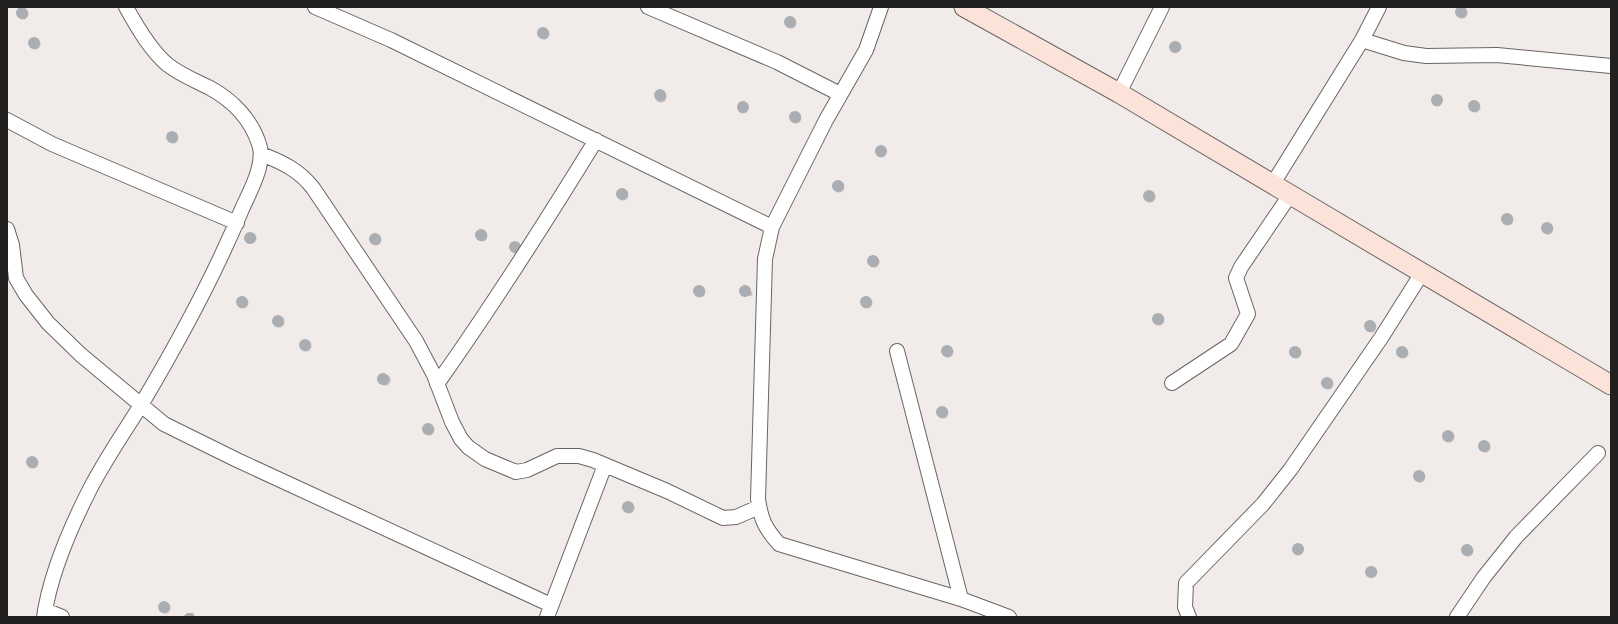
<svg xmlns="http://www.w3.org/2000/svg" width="1618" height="624" viewBox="0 0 1618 624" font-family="Jost,sans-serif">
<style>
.shadow{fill:#0003}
.building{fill:#aaaeb2}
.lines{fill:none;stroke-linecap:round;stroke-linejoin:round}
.street-casing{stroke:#6a6563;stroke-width:16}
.secondary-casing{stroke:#6a6563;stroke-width:21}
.street{stroke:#fff;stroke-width:14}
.secondary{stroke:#fbe3da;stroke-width:19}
</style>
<rect width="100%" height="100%" fill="#f1ecea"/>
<path class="shadow" d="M1456.5 13a5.5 5.5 0 1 1 11 0a5.5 5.5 0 1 1-11 0Z
M17.5 14a5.5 5.5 0 1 1 11 0a5.5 5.5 0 1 1-11 0Z
M785.5 23a5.5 5.5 0 1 1 11 0a5.5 5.5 0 1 1-11 0Z
M538.5 34a5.5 5.5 0 1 1 11 0a5.5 5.5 0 1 1-11 0Z
M29.5 44a5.5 5.5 0 1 1 11 0a5.5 5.5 0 1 1-11 0Z
M1170.5 47a5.5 5.5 0 1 1 11 0a5.5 5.5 0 1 1-11 0Z
M655.5 97a5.5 5.5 0 1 1 11 0a5.5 5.5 0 1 1-11 0Z
M1431.5 101a5.5 5.5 0 1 1 11 0a5.5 5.5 0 1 1-11 0Z
M1469.5 107a5.5 5.5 0 1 1 11 0a5.5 5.5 0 1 1-11 0Z
M737.5 108a5.5 5.5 0 1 1 11 0a5.5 5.5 0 1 1-11 0Z
M790.5 118a5.5 5.5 0 1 1 11 0a5.5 5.5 0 1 1-11 0Z
M167.5 138a5.5 5.5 0 1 1 11 0a5.5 5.5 0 1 1-11 0Z
M875.5 152a5.5 5.5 0 1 1 11 0a5.5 5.5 0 1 1-11 0Z
M833.5 187a5.5 5.5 0 1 1 11 0a5.5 5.5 0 1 1-11 0Z
M617.5 195a5.5 5.5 0 1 1 11 0a5.5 5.5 0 1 1-11 0Z
M1144.5 197a5.5 5.5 0 1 1 11 0a5.5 5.5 0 1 1-11 0Z
M1502.5 220a5.5 5.5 0 1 1 11 0a5.5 5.5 0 1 1-11 0Z
M1542.5 229a5.5 5.5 0 1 1 11 0a5.5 5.5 0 1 1-11 0Z
M476.5 236a5.5 5.5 0 1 1 11 0a5.5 5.5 0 1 1-11 0Z
M245.5 238a5.5 5.5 0 1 1 11 0a5.5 5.5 0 1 1-11 0Z
M370.5 240a5.5 5.5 0 1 1 11 0a5.5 5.5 0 1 1-11 0Z
M517 242 521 246 520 254H515L511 249 512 243Z
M868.5 262a5.5 5.5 0 1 1 11 0a5.5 5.5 0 1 1-11 0Z
M747 286 753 294 751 296 742 295 741 292 742 287Z
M694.5 292a5.5 5.5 0 1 1 11 0a5.5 5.5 0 1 1-11 0Z
M237.5 303a5.5 5.5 0 1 1 11 0a5.5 5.5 0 1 1-11 0Z
M861.5 303a5.5 5.5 0 1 1 11 0a5.5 5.5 0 1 1-11 0Z
M1153.5 320a5.5 5.5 0 1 1 11 0a5.5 5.5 0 1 1-11 0Z
M273.5 322a5.5 5.5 0 1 1 11 0a5.5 5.5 0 1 1-11 0Z
M1365.5 327a5.5 5.5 0 1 1 11 0a5.5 5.5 0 1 1-11 0Z
M300.5 346a5.5 5.5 0 1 1 11 0a5.5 5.5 0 1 1-11 0Z
M942.5 352a5.5 5.5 0 1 1 11 0a5.5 5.5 0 1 1-11 0Z
M1397.5 353a5.5 5.5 0 1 1 11 0a5.5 5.5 0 1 1-11 0Z
M1290.5 353a5.5 5.5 0 1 1 11 0a5.5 5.5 0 1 1-11 0Z
M379.5 380a5.5 5.5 0 1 1 11 0a5.5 5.5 0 1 1-11 0Z
M1322.5 384a5.5 5.5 0 1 1 11 0a5.5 5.5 0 1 1-11 0Z
M937.5 413a5.5 5.5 0 1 1 11 0a5.5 5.5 0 1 1-11 0Z
M423.5 430a5.5 5.5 0 1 1 11 0a5.5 5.5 0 1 1-11 0Z
M1443.5 437a5.5 5.5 0 1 1 11 0a5.5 5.5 0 1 1-11 0Z
M1479.5 447a5.5 5.5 0 1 1 11 0a5.5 5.5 0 1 1-11 0Z
M27.5 463a5.5 5.5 0 1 1 11 0a5.5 5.5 0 1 1-11 0Z
M1414.5 477a5.5 5.5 0 1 1 11 0a5.5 5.5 0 1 1-11 0Z
M623.5 508a5.5 5.5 0 1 1 11 0a5.5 5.5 0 1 1-11 0Z
M1292.5 550a5.5 5.5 0 1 1 11 0a5.5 5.5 0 1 1-11 0Z
M1462.5 551a5.5 5.5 0 1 1 11 0a5.5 5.5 0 1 1-11 0Z
M1366.5 572a5.5 5.5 0 1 1 11 0a5.5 5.5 0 1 1-11 0Z
M159.5 608a5.5 5.5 0 1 1 11 0a5.5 5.5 0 1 1-11 0Z"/>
<path class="building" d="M1455 12a6 6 0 1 1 12 0a6 6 0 1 1-12 0Z
M16 13a6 6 0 1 1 12 0a6 6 0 1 1-12 0Z
M784 22a6 6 0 1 1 12 0a6 6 0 1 1-12 0Z
M537 33a6 6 0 1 1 12 0a6 6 0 1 1-12 0Z
M28 43a6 6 0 1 1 12 0a6 6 0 1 1-12 0Z
M1169 47a6 6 0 1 1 12 0a6 6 0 1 1-12 0Z
M654 95a6 6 0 1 1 12 0a6 6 0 1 1-12 0Z
M1431 100a6 6 0 1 1 12 0a6 6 0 1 1-12 0Z
M1468 106a6 6 0 1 1 12 0a6 6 0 1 1-12 0Z
M737 107a6 6 0 1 1 12 0a6 6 0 1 1-12 0Z
M789 117a6 6 0 1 1 12 0a6 6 0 1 1-12 0Z
M166 137a6 6 0 1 1 12 0a6 6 0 1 1-12 0Z
M875 151a6 6 0 1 1 12 0a6 6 0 1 1-12 0Z
M832 186a6 6 0 1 1 12 0a6 6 0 1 1-12 0Z
M616 194a6 6 0 1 1 12 0a6 6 0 1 1-12 0Z
M1143 196a6 6 0 1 1 12 0a6 6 0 1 1-12 0Z
M1501 219a6 6 0 1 1 12 0a6 6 0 1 1-12 0Z
M1541 228a6 6 0 1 1 12 0a6 6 0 1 1-12 0Z
M475 235a6 6 0 1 1 12 0a6 6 0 1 1-12 0Z
M244 238a6 6 0 1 1 12 0a6 6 0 1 1-12 0Z
M369 239a6 6 0 1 1 12 0a6 6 0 1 1-12 0Z
M509 247a6 6 0 1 1 12 0a6 6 0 1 1-12 0Z
M867 261a6 6 0 1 1 12 0a6 6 0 1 1-12 0Z
M693 291a6 6 0 1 1 12 0a6 6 0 1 1-12 0Z
M739 291a6 6 0 1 1 12 0a6 6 0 1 1-12 0Z
M860 302a6 6 0 1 1 12 0a6 6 0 1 1-12 0Z
M236 302a6 6 0 1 1 12 0a6 6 0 1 1-12 0Z
M1152 319a6 6 0 1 1 12 0a6 6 0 1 1-12 0Z
M272 321a6 6 0 1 1 12 0a6 6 0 1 1-12 0Z
M1364 326a6 6 0 1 1 12 0a6 6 0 1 1-12 0Z
M299 345a6 6 0 1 1 12 0a6 6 0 1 1-12 0Z
M941 351a6 6 0 1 1 12 0a6 6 0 1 1-12 0Z
M1396 352a6 6 0 1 1 12 0a6 6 0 1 1-12 0Z
M1289 352a6 6 0 1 1 12 0a6 6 0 1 1-12 0Z
M377 379a6 6 0 1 1 12 0a6 6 0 1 1-12 0Z
M1321 383a6 6 0 1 1 12 0a6 6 0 1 1-12 0Z
M936 412a6 6 0 1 1 12 0a6 6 0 1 1-12 0Z
M422 429a6 6 0 1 1 12 0a6 6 0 1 1-12 0Z
M1442 436a6 6 0 1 1 12 0a6 6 0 1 1-12 0Z
M1478 446a6 6 0 1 1 12 0a6 6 0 1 1-12 0Z
M26 462a6 6 0 1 1 12 0a6 6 0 1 1-12 0Z
M1413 476a6 6 0 1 1 12 0a6 6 0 1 1-12 0Z
M622 507a6 6 0 1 1 12 0a6 6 0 1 1-12 0Z
M1292 549a6 6 0 1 1 12 0a6 6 0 1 1-12 0Z
M1461 550a6 6 0 1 1 12 0a6 6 0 1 1-12 0Z
M1365 572a6 6 0 1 1 12 0a6 6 0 1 1-12 0Z
M158 607a6 6 0 1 1 12 0a6 6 0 1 1-12 0Z
M187 613H193L195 617H183Z"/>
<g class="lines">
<defs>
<path id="street" d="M315 7 391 40 772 227
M648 7 777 62 840 94
M881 7 866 50 826 120 772 227 765 259 758 499C761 520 765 528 779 544L961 599 1009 617
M1362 40 1404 53 1426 56 1497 55 1611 66
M1119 93 1162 7
M7 120 52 144 237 223
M261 154C282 162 299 170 313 188L416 341 434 375 452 422 461 439 468 447 485 459 516 472 527 470 557 456H579L593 460 667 491 723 518 736 517 759 507
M1272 185 1362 40 1379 7
M7 229 12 245 16 278 26 295 48 323 81 355 164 424 237 460 551 605
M897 351 961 599
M1172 383 1231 344 1248 314 1236 278 1241 267 1290 195
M437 384C493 305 545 223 596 140
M45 610 62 617
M44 617C50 575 68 533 87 495 102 464 123 434 141 405 179 341 214 277 242 209 250 191 266 163 259 144 251 119 232 100 210 88 196 81 181 75 168 65 151 51 137 27 126 7
M547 617 605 465
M1189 617 1185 607 1186 583 1263 504 1290 470 1381 338 1422 273
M1457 617 1484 577 1516 537 1598 453"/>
<path id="secondary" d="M964 7 1119 93 1611 385"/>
</defs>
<use href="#street" class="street-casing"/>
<use href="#secondary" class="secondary-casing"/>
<use href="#street" class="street"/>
<use href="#secondary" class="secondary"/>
</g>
<rect width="1618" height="624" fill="none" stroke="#22201f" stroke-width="16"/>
</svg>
